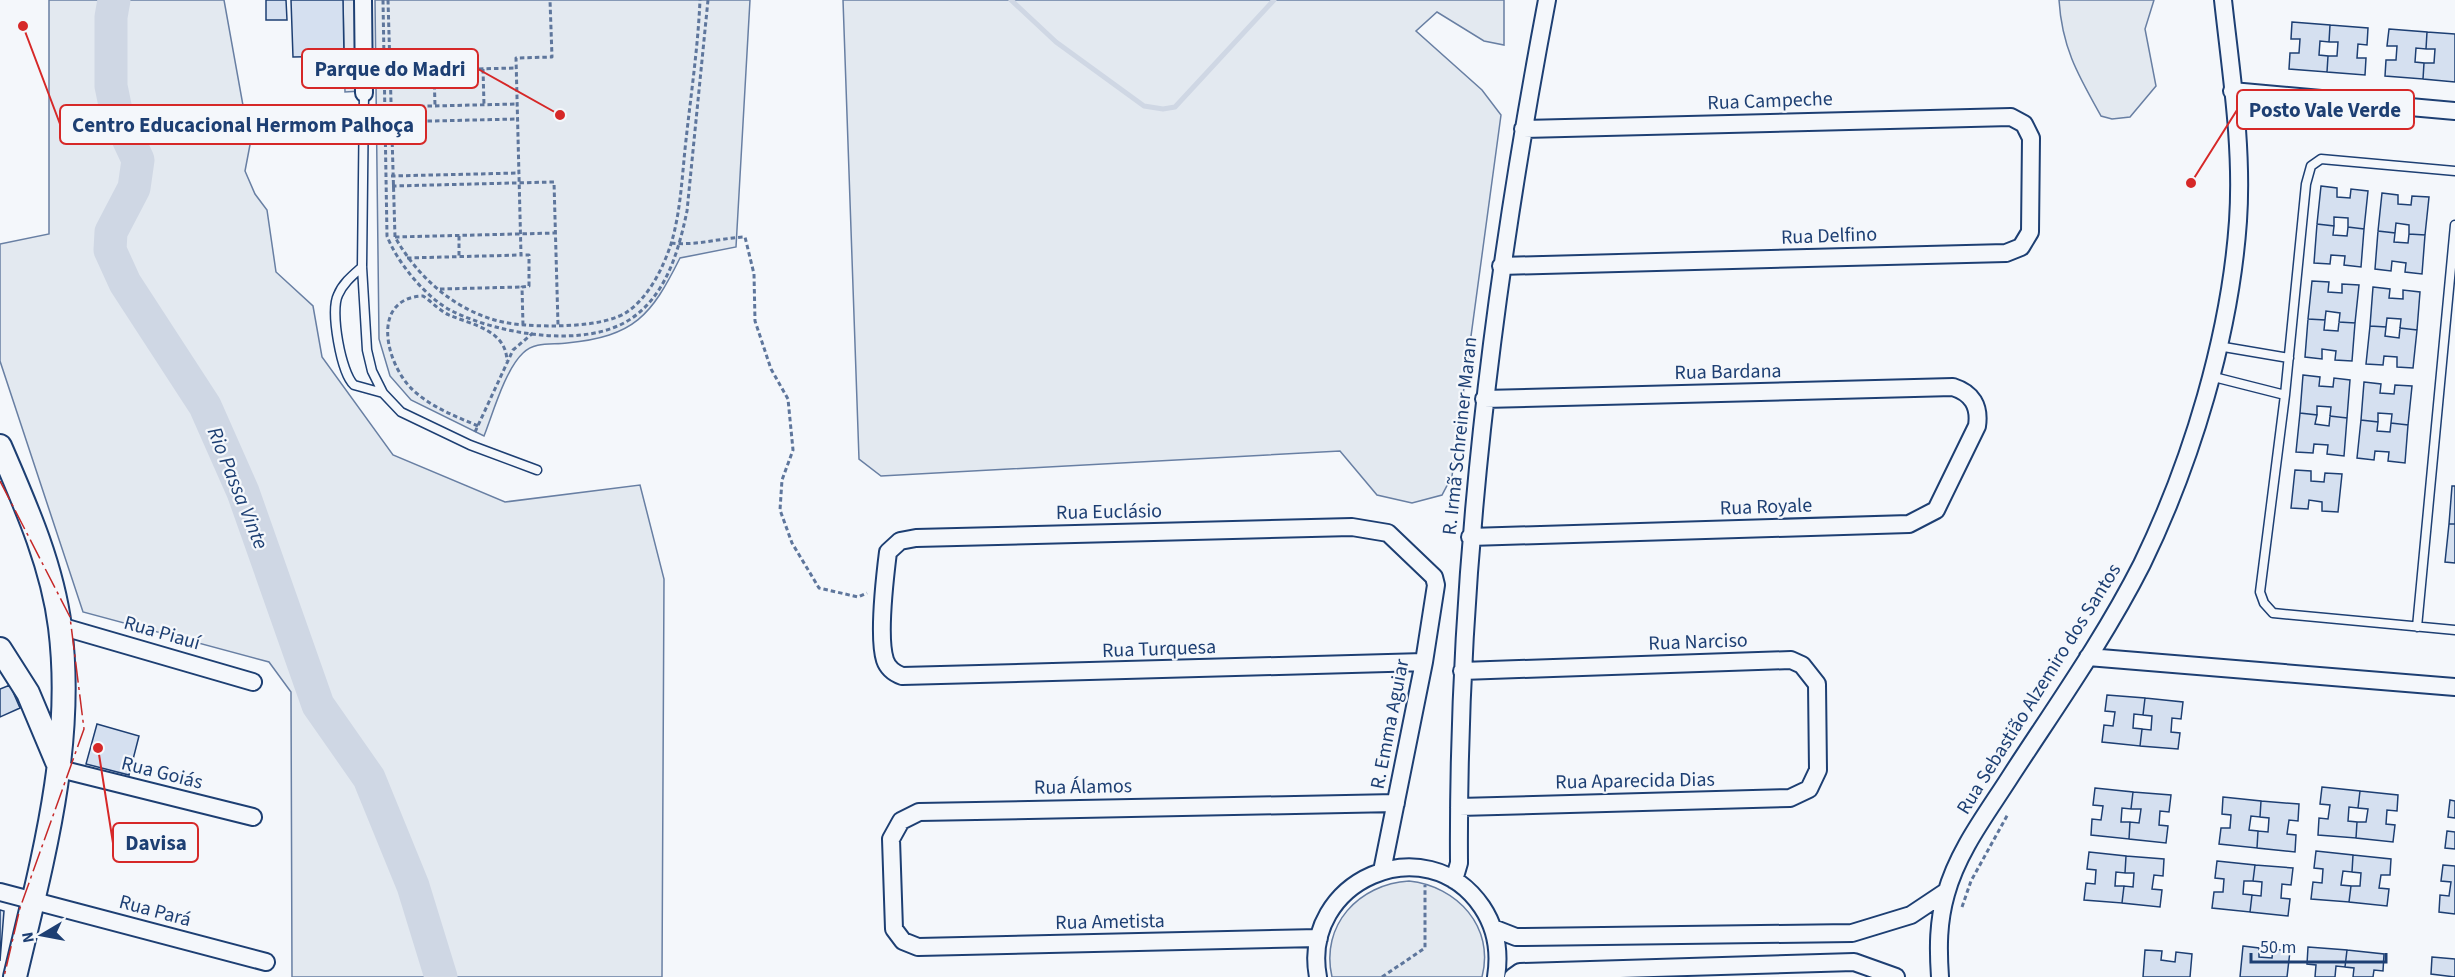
<svg xmlns="http://www.w3.org/2000/svg" width="2455" height="977" viewBox="0 0 2455 977" font-family="'Source Sans 3',sans-serif">
<style>
.green{fill:#e3e9f0;stroke:#687fa3;stroke-width:1.5}
.parking{fill:#e3e8f0;stroke:#687fa3;stroke-width:1.5}
.lines{fill:none;stroke-linecap:round;stroke-linejoin:round}
.stream{stroke:#cfd7e4;stroke-width:5}
.river{stroke:#cfd7e4;stroke-width:33}
.building{fill:#d5e0f0;stroke:#1d3f73;stroke-width:1.5}
.lane-casing{stroke:#1d3f73;stroke-width:11}
.street-casing{stroke:#1d3f73;stroke-width:20}
.secondary-casing{stroke:#1d3f73;stroke-width:26}
.path{stroke:#5e769c;stroke-width:3;stroke-dasharray:4.5 3;stroke-linecap:butt}
.lane{stroke:#f4f7fb;stroke-width:8}
.street{stroke:#f4f7fb;stroke-width:16}
.secondary{stroke:#f4f7fb;stroke-width:22}
.power{stroke:#c62828;stroke-width:1.5;stroke-dasharray:21 4.5 3 4.5;stroke-linecap:butt}
.labels{text-anchor:middle;dominant-baseline:central;stroke-width:4.5;stroke-linejoin:round;paint-order:stroke}
.street-label{font-size:20px;fill:#1d3f73;stroke:#f4f7fb}
.water-label{font-size:21px;font-style:italic;fill:#1d3f73;stroke:#f4f7fb}
.leader{fill:none;stroke:#d62828;stroke-width:2}
.callout-dot{fill:#d62828;stroke:#f4f7fb;stroke-width:2}
.callout{fill:#f4f7fb;stroke:#d62828;stroke-width:2}
.callout-label{font-size:21px;text-anchor:middle;font-weight:bold;fill:#1d3f73}
</style>
<rect width="100%" height="100%" fill="#f4f7fb"/>
<path class="green" d="M49 0H224L244 111 253 129 245 171 255 194 267 210 276 272 313 306 322 357 393 455 505 502 640 485 664 579 662 977H292L291 692 269 662 83 612 0 361V244L49 234Z
M375 0H750L736 247 680 258C651 316 635 336 567 343 552 345 535 341 523 353 505 370 493 413 484 436L411 400 390 376 379 339Z
M843 0H1504V45L1484 41 1437 12 1416 31 1482 90 1501 115 1452 476 1442 495 1412 503 1377 495 1340 451 881 476 859 459Z
M2059 0H2154L2145 29 2156 86 2130 117 2112 119 2101 116C2078 75 2062 48 2059 0Z
M1409 881C1457 886 1495 927 1482 977H1332C1320 925 1359 884 1409 881Z"/>
<path class="parking" d="M343 0H358L361 91 345 92Z"/>
<g class="lines">
<path class="stream" d="M1011 0 1056 42 1144 106 1163 109 1175 107 1274 0"/>
<path class="river" d="M114 0 111 17V86L117 115 138 160 134 188 111 232 110 250 125 283 205 406 243 492 318 705 369 778 413 886 441 977"/>
</g>
<path class="building" d="M266 0H286L287 20H266Z
M291 0H343L344 56 293 57Z
M2292 22 2330 25 2329 42 2320 41 2319 55 2328 56 2327 72 2289 69 2290 53H2299L2300 39H2291Z
M2330 25 2368 28 2367 45 2358 44 2357 58H2366L2365 75 2327 72 2328 56H2337L2338 42H2329Z
M2389 29 2427 32 2426 49 2416 48 2415 62 2424 63 2423 79 2385 76 2386 60H2396L2397 46H2387Z
M2427 32 2455 34V82L2423 79 2424 63H2434L2435 49H2426Z
M2321 186 2337 188V197L2350 198 2351 189 2368 191 2364 229 2348 227V218L2334 217V226L2317 224Z
M2382 193 2398 195V204L2411 205 2412 196 2429 197 2425 235 2409 234V225L2396 223 2395 233 2378 231Z
M2317 224 2334 226 2333 235 2347 236 2348 227 2364 229 2361 267 2344 265 2345 256 2331 255 2330 264 2314 263Z
M2378 231 2395 233 2394 242 2408 243 2409 234 2425 235 2422 274 2405 272 2406 263 2392 261 2391 271 2375 269Z
M2312 281 2329 282 2328 292 2342 293V284L2359 285 2355 323 2339 322 2340 313 2326 311 2325 320 2308 319Z
M2373 287 2390 289 2389 298 2403 299V290L2420 292 2417 330 2400 328 2401 319 2387 318 2386 327 2370 326Z
M2308 319 2325 320 2324 330 2338 331 2339 322 2355 323 2352 361 2335 360 2336 351 2322 349V359L2305 357Z
M2370 326 2386 327 2385 336 2399 338 2400 328 2417 330 2413 368 2397 367V357L2384 356 2383 365 2366 364Z
M2303 375 2320 377 2319 386 2333 387 2334 378 2350 380 2347 418 2330 416 2331 407 2317 406V415L2300 413Z
M2364 382 2381 384 2380 393 2394 394 2395 385 2412 386 2408 425 2391 423 2392 414 2378 413V422L2361 420Z
M2300 413 2317 415 2315 424 2329 426 2330 416 2347 418 2344 456 2327 454 2328 445 2314 444 2313 453 2296 452Z
M2361 420 2378 422 2377 431 2390 432 2391 423 2408 425 2405 463 2388 461 2389 452 2375 451 2374 460 2357 458Z
M2295 470 2311 471V481L2324 482 2325 473 2342 474 2338 512 2322 511V502L2309 500 2308 509 2291 508Z
M2452 486H2455V524H2449Z
M2449 524H2455V563L2445 562Z
M10 685 20 708 0 717V689Z
M2107 695 2145 698 2143 715 2134 714 2133 728 2142 729 2140 746 2102 742 2104 725 2113 726 2115 712 2105 711Z
M2145 698 2183 702 2181 719 2172 718 2171 732 2180 733 2178 749 2140 746 2142 729 2151 730 2152 716 2143 715Z
M97 724 139 736 129 775 86 764Z
M2322 787 2360 791 2358 808 2349 807 2348 821 2357 822 2356 838 2318 835 2319 818 2328 819 2330 805 2320 804Z
M2095 788 2133 792 2131 809 2122 808 2121 822H2130L2129 839 2091 835 2092 819 2101 820 2103 806 2093 805Z
M2360 791 2398 795 2397 811 2387 810 2386 824 2395 825 2393 842 2356 838 2357 822H2366L2368 809 2358 808Z
M2133 792 2171 795 2169 812 2160 811 2159 825 2168 826 2166 843 2129 839 2130 822 2139 823 2141 809H2131Z
M2223 797 2261 801 2260 817 2251 816 2249 830 2258 831 2257 848 2219 844 2221 828H2230L2231 815 2222 814Z
M2450 800 2455 801V818L2448 817Z
M2261 801 2299 804 2298 821 2289 820 2287 834 2296 835 2295 852 2257 848 2258 831 2268 832 2269 818 2260 817Z
M2447 831 2455 832V849L2445 848Z
M2316 851 2353 855 2352 872 2343 871 2341 885 2351 886 2349 902 2311 899 2313 882 2322 883 2323 869 2314 868Z
M2089 852 2126 856 2125 873 2116 872 2115 886H2124L2122 903 2084 900 2086 883 2095 884 2096 870 2087 869Z
M2353 855 2391 859 2390 875H2381L2379 888 2389 889 2387 906 2349 902 2351 886H2360L2361 873 2352 872Z
M2126 856 2164 859 2163 876 2154 875 2152 889 2162 890 2160 907 2122 903 2124 886 2133 887 2134 873H2125Z
M2217 861 2255 865 2253 881H2244L2243 894 2252 895 2250 912 2212 908 2214 892H2223L2224 879 2215 878Z
M2255 865 2293 868 2291 885 2282 884 2281 898 2290 899 2288 916 2250 912 2252 895 2261 896 2262 882 2253 881Z
M2443 865 2455 866V914L2439 912 2440 895 2449 896 2451 882 2441 881Z
M0 910 4 911 0 961Z
M2243 946 2259 948V957L2272 958 2273 949 2290 951 2287 977H2240Z
M2308 947 2347 950 2345 967 2336 966 2335 977H2315L2316 965 2307 964Z
M2145 950 2162 951 2161 960 2175 962 2176 952 2192 954 2190 977H2143Z
M2347 950 2384 954 2383 971 2374 970 2373 977H2353L2354 968 2345 967Z
M2432 957 2455 959V977L2431 974Z"/>
<g class="lines">
<defs>
<path id="lane" d="M364 93 362 267 367 350 372 371 383 393 401 412 470 445 537 470
M2455 171 2321 159 2311 166 2306 184 2285 395 2260 592 2264 603 2273 613 2455 630
M362 267C353 275 343 283 338 295 330 311 341 373 354 385L383 393
M2218 346 2289 358
M2210 376 2285 395
M2417 627 2455 225"/>
<path id="street" d="M363 0 364 93
M2232 91 2455 111
M1501 266 2006 253 2021 247 2030 232 2031 138 2024 124 2011 117 1523 129
M1470 537 1909 524 1936 510 1977 426C1980 406 1972 393 1953 387L1484 399
M60 626 253 682
M2088 657 2455 687
M60 769 253 817
M1459 807 1790 798 1809 789 1818 770 1817 684 1802 665 1791 660 1462 671
M1382 871 1424 662 1436 585 1434 577 1388 533 1352 527 916 538 900 541 888 552C885 576 878 638 885 660 888 669 894 673 902 676L1424 662
M1454 880 1459 863C1457 572 1493 285 1547 0
M0 892 266 962
M1493 928 1516 937 1852 933 1911 915 1947 891
M1319 938 918 947 903 941 894 929 891 839 901 821 919 812 1396 803
M1318 977C1300 881 1426 825 1482 907 1496 928 1500 952 1496 977
M1513 977 1520 972 1854 962 1896 977
M1940 977C1938 948 1938 922 1946 894 1958 850 1988 812 2012 774 2057 705 2105 637 2142 564 2192 461 2230 335 2238 221 2243 147 2231 73 2223 0"/>
<path id="secondary" d="M0 446C25 504 52 564 60 627 75 746 42 862 15 977
M0 649 28 693 57 762"/>
</defs>
<use href="#lane" class="lane-casing"/>
<use href="#street" class="street-casing"/>
<use href="#secondary" class="secondary-casing"/>
<path class="path" d="M383 0 387 236C397 262 426 298 452 311 498 334 587 350 632 318 667 294 679 249 687 211L708 0
M388 0 395 237C422 285 469 322 525 325 553 327 604 327 627 312 649 297 663 268 671 244 681 211 682 175 686 140 691 94 698 47 700 0
M483 69 484 105
M434 70 435 106
M389 71 516 68
M390 107 517 104
M390 122 517 119
M391 176 519 173
M392 186 554 182 558 325
M459 236V256
M395 237 555 233
M671 243C696 246 720 238 745 237L754 274 755 321 771 369 788 399 793 450 782 480 780 510 792 543 819 588 858 597 867 593
M407 258 521 255
M440 289 522 287
M523 325 522 287 529 286V255H521L516 58 552 57 550 0
M478 426C455 416 433 408 414 391 386 366 369 298 423 296 431 301 440 311 449 315 473 325 506 330 507 361
M475 432 513 350 533 333
M1962 907 1971 881 2008 814
M1382 977 1425 948V885"/>
<use href="#lane" class="lane"/>
<use href="#street" class="street"/>
<use href="#secondary" class="secondary"/>
<path class="power" d="M0 481 70 617 84 729 20 908 4 977"/>
</g>
<g class="labels">
<g class="street-label">
<text transform="translate(1770 101) rotate(-2)">Rua Campeche</text>
<text transform="translate(1829 236) rotate(-2)">Rua Delfino</text>
<text transform="translate(1728 372) rotate(-1)">Rua Bardana</text>
<text transform="translate(1460 436) rotate(-84)">R. Irmã Schreiner Maran</text>
<text transform="translate(1766 507) rotate(-2)">Rua Royale</text>
<text transform="translate(1109 512) rotate(-1)">Rua Euclásio</text>
<text transform="translate(162 633) rotate(16)">Rua Piauí</text>
<text transform="translate(1698 642) rotate(-2)">Rua Narciso</text>
<text transform="translate(1159 649) rotate(-2)">Rua Turquesa</text>
<text transform="translate(2039 689) rotate(-58)">Rua Sebastião Alzemiro dos Santos</text>
<text transform="translate(1390 724) rotate(-79)">R. Emma Aguiar</text>
<text transform="translate(162 773) rotate(14)">Rua Goiás</text>
<text transform="translate(1635 781) rotate(-1)">Rua Aparecida Dias</text>
<text transform="translate(1083 787) rotate(-1)">Rua Álamos</text>
<text transform="translate(155 911) rotate(15)">Rua Pará</text>
<text transform="translate(1110 922) rotate(-1)">Rua Ametista</text>
</g>
<g class="water-label">
<text transform="translate(238 488) rotate(68)">Rio Passa Vinte</text>
</g>
</g>
<path class="leader" d="M560 115L478 69M2191 183L2237 110M23 26L60 124M98 748L113 843"/>
<g class="callout-dot">
<circle cx="560" cy="115" r="6"/>
<circle cx="2191" cy="183" r="6"/>
<circle cx="23" cy="26" r="6"/>
<circle cx="98" cy="748" r="6"/>
</g>
<g class="callout">
<rect x="302" y="49" width="176" height="39" rx="6"/>
<rect x="2237" y="90" width="177" height="39" rx="6"/>
<rect x="60" y="105" width="366" height="39" rx="6"/>
<rect x="113" y="823" width="85" height="39" rx="6"/>
</g>
<g class="callout-label">
<text x="390" y="76">Parque do Madri</text>
<text x="2325" y="117">Posto Vale Verde</text>
<text x="243" y="132">Centro Educacional Hermom Palhoça</text>
<text x="156" y="850">Davisa</text>
</g>
<g transform="translate(42 935) rotate(260)" stroke="#f4f7fb" stroke-width="4.5" paint-order="stroke">
<path d="M0-4.5L10 22L0 15L-10 22Z" fill="#1d3f73"/>
<text y="-9" font-size="16" font-weight="bold" text-anchor="middle" fill="#1d3f73">N</text>
</g>
<path d="M2251 953v9h135v-9" fill="none" stroke="#1d3f73" stroke-width="3"/>
<text x="2260" y="953" font-size="18" fill="#1d3f73" stroke="#f4f7fb" stroke-width="4.5" paint-order="stroke">50 m</text>
</svg>
